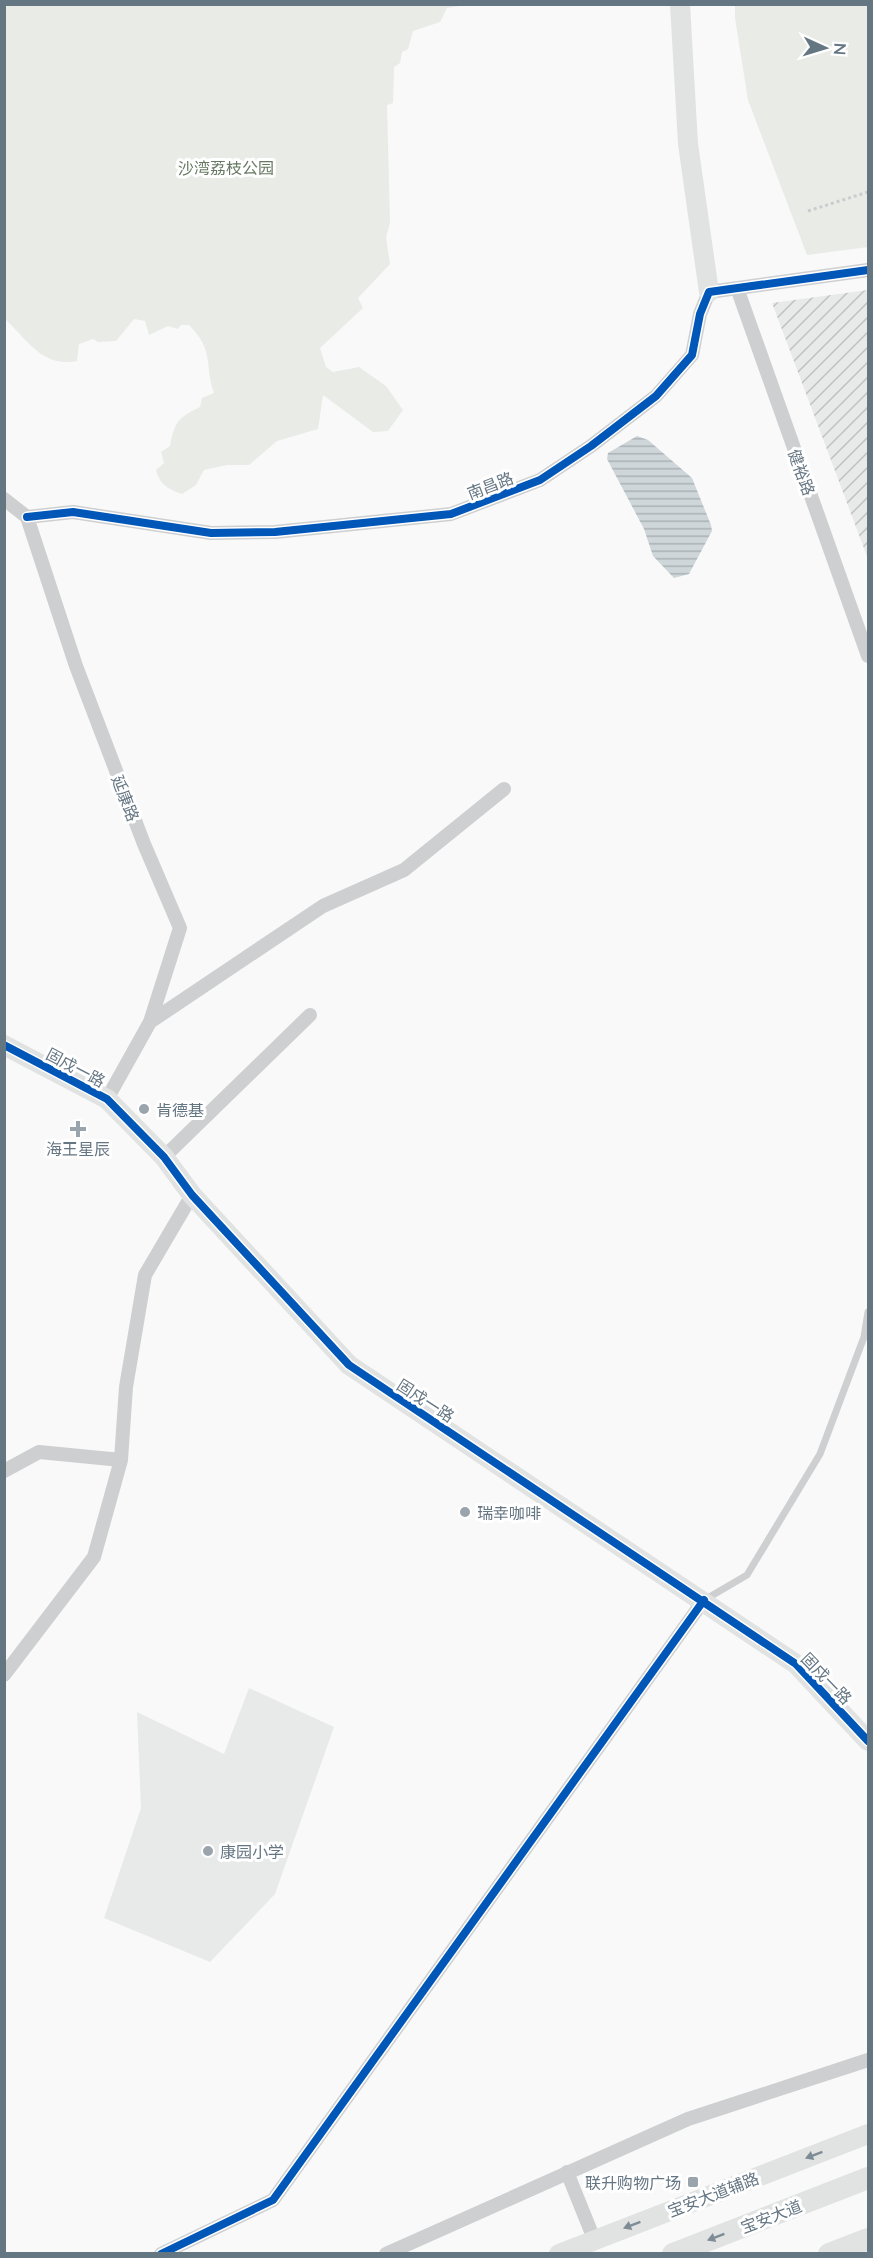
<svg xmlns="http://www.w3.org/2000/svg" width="873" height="2258" viewBox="0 0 873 2258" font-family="Lato,'Noto Sans SC',sans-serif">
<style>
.built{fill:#e8e9e9}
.industrial{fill:url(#industrial-furrows)}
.green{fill:#e8ebe6}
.water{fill:url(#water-rules)}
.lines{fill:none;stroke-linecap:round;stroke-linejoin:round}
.path{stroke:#cbcccd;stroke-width:3;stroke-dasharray:3 3;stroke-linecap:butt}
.lane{stroke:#cecfd0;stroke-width:7}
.street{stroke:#cecfd0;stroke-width:14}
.secondary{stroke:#e1e2e2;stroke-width:20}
.primary{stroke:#e1e2e2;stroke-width:22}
.cycleway-casing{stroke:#fff;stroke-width:11}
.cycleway{stroke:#0057b8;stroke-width:8}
.oneway{fill:#7e8c96}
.poi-dot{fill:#99a4ac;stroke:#fff;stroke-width:2}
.labels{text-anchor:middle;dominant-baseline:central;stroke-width:6;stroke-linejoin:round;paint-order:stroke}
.park-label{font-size:16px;fill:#687a64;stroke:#fff}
.street-label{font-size:16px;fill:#657683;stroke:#fff}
.poi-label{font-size:16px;fill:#657683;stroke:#fff;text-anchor:start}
</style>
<defs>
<pattern id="industrial-furrows" width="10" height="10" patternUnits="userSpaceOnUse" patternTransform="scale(1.5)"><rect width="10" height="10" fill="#e8e9e9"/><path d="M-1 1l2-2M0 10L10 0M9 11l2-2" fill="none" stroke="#c0c1c2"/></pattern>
<pattern id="water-rules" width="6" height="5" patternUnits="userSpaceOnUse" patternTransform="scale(1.5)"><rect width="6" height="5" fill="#ced6d9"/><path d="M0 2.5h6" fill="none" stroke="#abb2b5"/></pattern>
</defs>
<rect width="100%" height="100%" fill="#f9f9f9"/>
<path class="built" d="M249 1688 334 1727 275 1894 210 1962 104 1918 141 1808 137 1712 224 1754Z"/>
<path class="industrial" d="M868 290V559L772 303Z"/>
<path class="green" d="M4 5H466L447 8 440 22 413 31 408 49 402 52 400 63 394 67 393 103 387 105 390 223 386 237 390 264 358 298 363 308 320 348 326 367 333 372 359 367 386 386 403 410 388 431 373 432 323 395 318 429 277 441 249 465H227L204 470 196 485 182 494C168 489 160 485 156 470L164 463 161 452 170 446C175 421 178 418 200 407L202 398 214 393C204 365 215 351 189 325H181L178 329 168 326 149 335 145 321 134 319 116 341 98 342 93 339 79 344 77 361C42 368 27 339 5 319Z
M735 5H868V247L807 255 748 100 735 18Z"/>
<path class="water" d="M637 436 648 440 692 478 711 525 712 531 689 574 674 578 653 556 644 529 607 459 608 453Z"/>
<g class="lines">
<path class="path" d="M808 211 868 192"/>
<path class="lane" d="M706 1599 747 1575 820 1454 864 1337 868 1312"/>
<path class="street" d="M737 288 868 656
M4 499 27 517 76 666 144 844 180 928 150 1022 107 1099
M27 517 73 512 211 533 275 532 451 514 540 480 591 446 656 396 692 355 700 314 709 292 868 270
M150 1022 323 906 404 870 504 789
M164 1157 310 1015
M4 1471 39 1452 121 1460
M4 1675 94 1557 121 1460 126 1387 145 1275 192 1195
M567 2172 594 2239
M161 2254 273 2200 704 1600
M386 2254 688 2119 868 2060"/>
<path class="secondary" d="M680 4 688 144 709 292
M4 1045 107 1099 164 1157 192 1195 349 1365 796 1664 868 1741
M559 2254 868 2134"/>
<path class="primary" d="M673 2254 868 2178
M829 2254 868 2239"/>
<defs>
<path id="cycleway" d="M27 517 73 512 211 533 275 532 451 514 540 480 591 446 656 396 692 355 700 314 709 292 868 270
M4 1045 107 1099 164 1157 192 1195 349 1365 796 1664 868 1741
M161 2254 273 2200 704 1600"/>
</defs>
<use href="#cycleway" class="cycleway-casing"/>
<use href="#cycleway" class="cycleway"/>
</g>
<defs><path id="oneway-solid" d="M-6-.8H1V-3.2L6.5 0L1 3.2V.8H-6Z" transform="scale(1.5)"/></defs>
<g class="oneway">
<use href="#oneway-solid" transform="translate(814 2155) rotate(159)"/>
<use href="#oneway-solid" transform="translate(632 2225) rotate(159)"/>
<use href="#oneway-solid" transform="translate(716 2237) rotate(159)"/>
</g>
<g class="poi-dot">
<circle cx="144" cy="1109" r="6"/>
<path d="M75 1120h6v6h6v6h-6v6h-6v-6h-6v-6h6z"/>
<circle cx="465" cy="1512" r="6"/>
<circle cx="208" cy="1851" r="6"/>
<rect x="687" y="2176" width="12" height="12" rx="3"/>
</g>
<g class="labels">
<g class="park-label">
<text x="226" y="167">沙湾荔枝公园</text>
</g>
<g class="street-label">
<text transform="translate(802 472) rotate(70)">健裕路</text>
<text transform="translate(490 485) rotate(-21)">南昌路</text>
<text transform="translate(126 798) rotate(69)">延康路</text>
<text transform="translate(76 1067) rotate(28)">固戍一路</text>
<text transform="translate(426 1400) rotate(33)">固戍一路</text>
<text transform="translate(827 1678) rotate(46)">固戍一路</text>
<text transform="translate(713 2194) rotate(-21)">宝安大道辅路</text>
<text transform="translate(771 2216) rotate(-21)">宝安大道</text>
</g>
<g class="poi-label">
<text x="156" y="1109">肯德基</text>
<text x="78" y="1148" text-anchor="middle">海王星辰</text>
<text x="477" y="1512">瑞幸咖啡</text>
<text x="220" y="1851">康园小学</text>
<text x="681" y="2182" text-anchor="end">联升购物广场</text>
</g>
</g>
<rect width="873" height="2258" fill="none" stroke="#657683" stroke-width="12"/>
<g transform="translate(825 48) rotate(94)" stroke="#ffffff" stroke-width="4.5" paint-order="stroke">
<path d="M0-4.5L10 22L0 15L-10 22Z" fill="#657683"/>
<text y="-9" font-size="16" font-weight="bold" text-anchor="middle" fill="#657683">N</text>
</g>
</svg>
